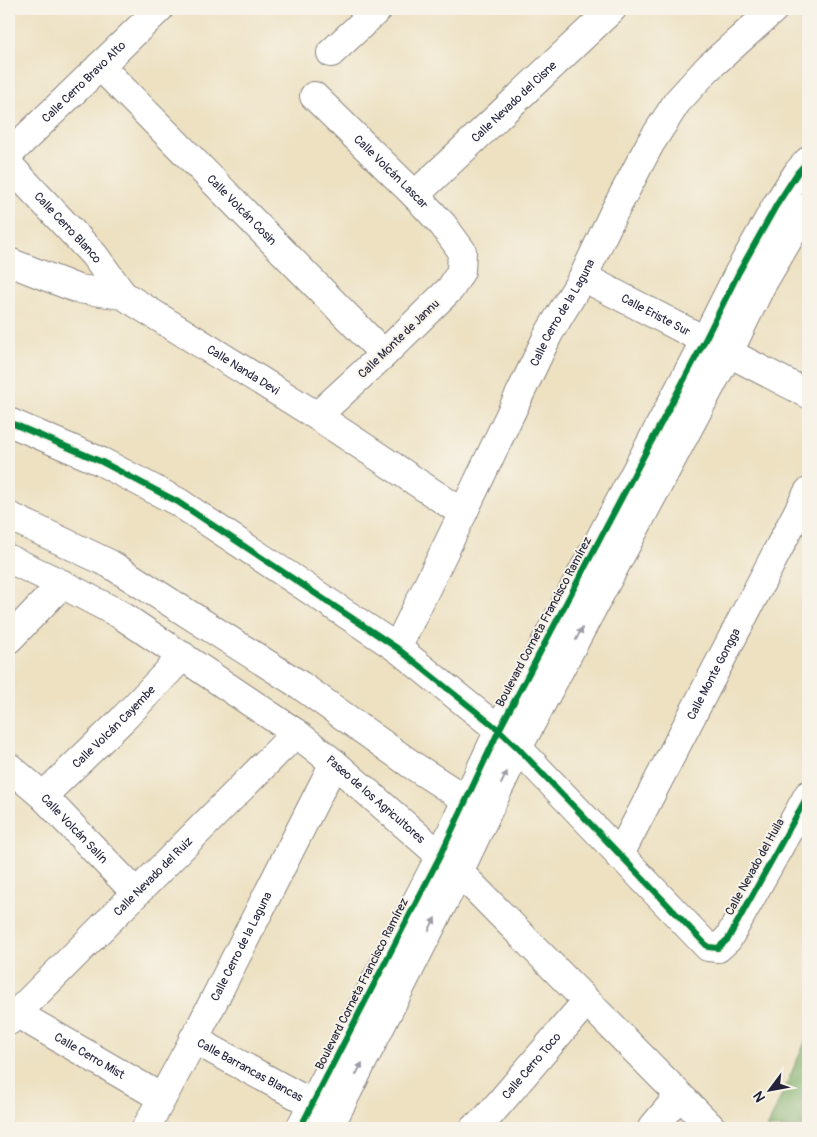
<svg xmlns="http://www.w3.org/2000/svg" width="817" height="1137" viewBox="0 0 817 1137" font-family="Pangolin,sans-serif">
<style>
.forest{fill:#78a963;stroke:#4d664f}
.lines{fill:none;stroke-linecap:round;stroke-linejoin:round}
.minor-casing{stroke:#88827e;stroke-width:30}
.minor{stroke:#fff;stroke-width:28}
.cycleway-casing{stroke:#f7f3e8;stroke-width:9}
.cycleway{stroke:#00873e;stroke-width:6}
.oneway{fill:#9c9ca7}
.labels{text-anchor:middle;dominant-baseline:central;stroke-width:4;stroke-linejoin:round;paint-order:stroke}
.street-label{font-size:12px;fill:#22223b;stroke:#f7f3e8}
</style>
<rect width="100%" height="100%" fill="#f7f3e8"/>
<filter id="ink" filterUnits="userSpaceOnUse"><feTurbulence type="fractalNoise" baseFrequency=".02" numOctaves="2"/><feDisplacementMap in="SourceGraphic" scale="10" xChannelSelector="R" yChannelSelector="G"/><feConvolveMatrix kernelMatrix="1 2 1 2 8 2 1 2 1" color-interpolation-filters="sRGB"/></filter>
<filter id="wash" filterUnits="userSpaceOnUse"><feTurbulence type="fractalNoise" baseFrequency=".0096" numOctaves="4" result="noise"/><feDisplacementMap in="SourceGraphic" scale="20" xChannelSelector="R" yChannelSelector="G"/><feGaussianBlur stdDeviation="1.12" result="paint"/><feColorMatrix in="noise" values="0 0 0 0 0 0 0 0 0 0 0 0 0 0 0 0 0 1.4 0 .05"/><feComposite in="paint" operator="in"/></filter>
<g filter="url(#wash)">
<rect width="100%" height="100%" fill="#ede1c2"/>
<path class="forest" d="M808 1035V1128H767Z"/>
</g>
<g filter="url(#ink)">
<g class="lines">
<defs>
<g id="minor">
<path d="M331 53 378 9"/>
<path id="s1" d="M100 66 384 354"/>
<path id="s2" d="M314 96 415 195 443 225 462 251 461 271 451 288 384 354 317 416"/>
<path id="s3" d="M9 154 159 9"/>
<path id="s4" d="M9 165 94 255 123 295"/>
<path id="s5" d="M415 195 612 9"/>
<path id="s6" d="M9 262 78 289 123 295 317 416 463 513"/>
<path id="s7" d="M583 277 808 394"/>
<path d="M9 422 102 462 178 502 397 648 499 730 518 748 708 947 718 948 728 939 808 795"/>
<path d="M9 516 110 564 300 685 412 765 482 810"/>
<path id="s8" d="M9 559 62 584 121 615 296 733 334 763 459 872 712 1128"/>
<path d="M9 639 62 584"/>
<path id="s9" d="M397 648 463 513 549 333 583 277 613 214 650 144 677 102 708 68 774 9"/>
<path id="s10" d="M9 767 43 796 136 893"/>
<path id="s11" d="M43 796 122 720 183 656"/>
<path id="s12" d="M619 856 808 492"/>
<path id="s13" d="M16 1013 162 1098"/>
<path id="s14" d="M9 1021 296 733"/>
<path id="s15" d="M193 1039 329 1113"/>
<path id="s16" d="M146 1128 201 1026 334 763"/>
<path d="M300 1128 440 856 499 730 705 340 739 272 776 206 798 172 808 161"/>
<path d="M329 1128 459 872 518 748 729 352 761 286 808 206"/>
<path id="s17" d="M474 1128 485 1120 586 1002"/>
<path d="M652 1128 679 1096"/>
</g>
</defs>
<use href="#minor" class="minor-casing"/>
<use href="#minor" class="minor"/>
<defs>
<path id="cycleway" d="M9 422 102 462 178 502 397 648 499 730 518 748 708 947 718 948 728 939 808 795
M300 1128 440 856 499 730 705 340 739 272 776 206 798 172 808 161"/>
</defs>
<use href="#cycleway" class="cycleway-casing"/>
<use href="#cycleway" class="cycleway"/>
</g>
<defs><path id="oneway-solid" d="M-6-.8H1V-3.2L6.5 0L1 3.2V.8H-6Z" transform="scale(1.25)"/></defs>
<g class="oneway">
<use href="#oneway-solid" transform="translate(579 634) rotate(-62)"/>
<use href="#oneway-solid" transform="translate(504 778) rotate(-64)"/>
<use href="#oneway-solid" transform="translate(432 924) rotate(-63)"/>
<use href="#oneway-solid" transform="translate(359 1069) rotate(-63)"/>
</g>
</g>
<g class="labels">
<g class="street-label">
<text stroke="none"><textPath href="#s3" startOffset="104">Calle Cerro Bravo Alto</textPath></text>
<text stroke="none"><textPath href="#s5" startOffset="136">Calle Nevado del Cisne</textPath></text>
<text stroke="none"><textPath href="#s2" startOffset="108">Calle Volcán Lascar</textPath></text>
<text stroke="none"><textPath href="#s1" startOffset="202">Calle Volcán Cosin</textPath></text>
<text stroke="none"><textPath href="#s4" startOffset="86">Calle Cerro Blanco</textPath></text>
<text stroke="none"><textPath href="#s9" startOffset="374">Calle Cerro de la Laguna</textPath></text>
<text stroke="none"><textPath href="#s7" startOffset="82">Calle Eriste Sur</textPath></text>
<text transform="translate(399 339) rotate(-44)">Calle Monte de Jannu</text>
<text stroke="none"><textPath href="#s6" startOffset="261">Calle Nanda Devi</textPath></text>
<text transform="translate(544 622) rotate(-62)">Boulevard Corneta Francisco Ramírez</text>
<text stroke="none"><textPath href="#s12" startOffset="205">Calle Monte Gongga</textPath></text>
<text stroke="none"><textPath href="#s11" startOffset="99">Calle Volcán Cayembe</textPath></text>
<text stroke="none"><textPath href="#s8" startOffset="440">Paseo de los Agricultores</textPath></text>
<text stroke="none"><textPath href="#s10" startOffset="90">Calle Volcán Salín</textPath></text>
<text transform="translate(755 867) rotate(-61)">Calle Nevado del Huila</text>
<text stroke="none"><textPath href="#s14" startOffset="204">Calle Nevado del Ruiz</textPath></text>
<text stroke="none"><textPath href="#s16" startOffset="205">Calle Cerro de la Laguna</textPath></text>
<text transform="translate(362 984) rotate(-63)">Boulevard Corneta Francisco Ramírez</text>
<text stroke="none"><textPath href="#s13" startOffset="85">Calle Cerro Mist</textPath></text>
<text stroke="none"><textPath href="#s17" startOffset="85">Calle Cerro Toco</textPath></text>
<text stroke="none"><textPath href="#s15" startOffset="65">Calle Barrancas Blancas</textPath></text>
</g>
</g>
<rect width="817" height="1137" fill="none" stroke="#f7f3e8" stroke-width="30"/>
<g transform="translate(770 1090) rotate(238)" stroke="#f7f3e8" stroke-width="4" paint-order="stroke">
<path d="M0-4L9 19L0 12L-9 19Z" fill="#22223b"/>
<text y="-8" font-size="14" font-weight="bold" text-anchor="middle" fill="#22223b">N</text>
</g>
</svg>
